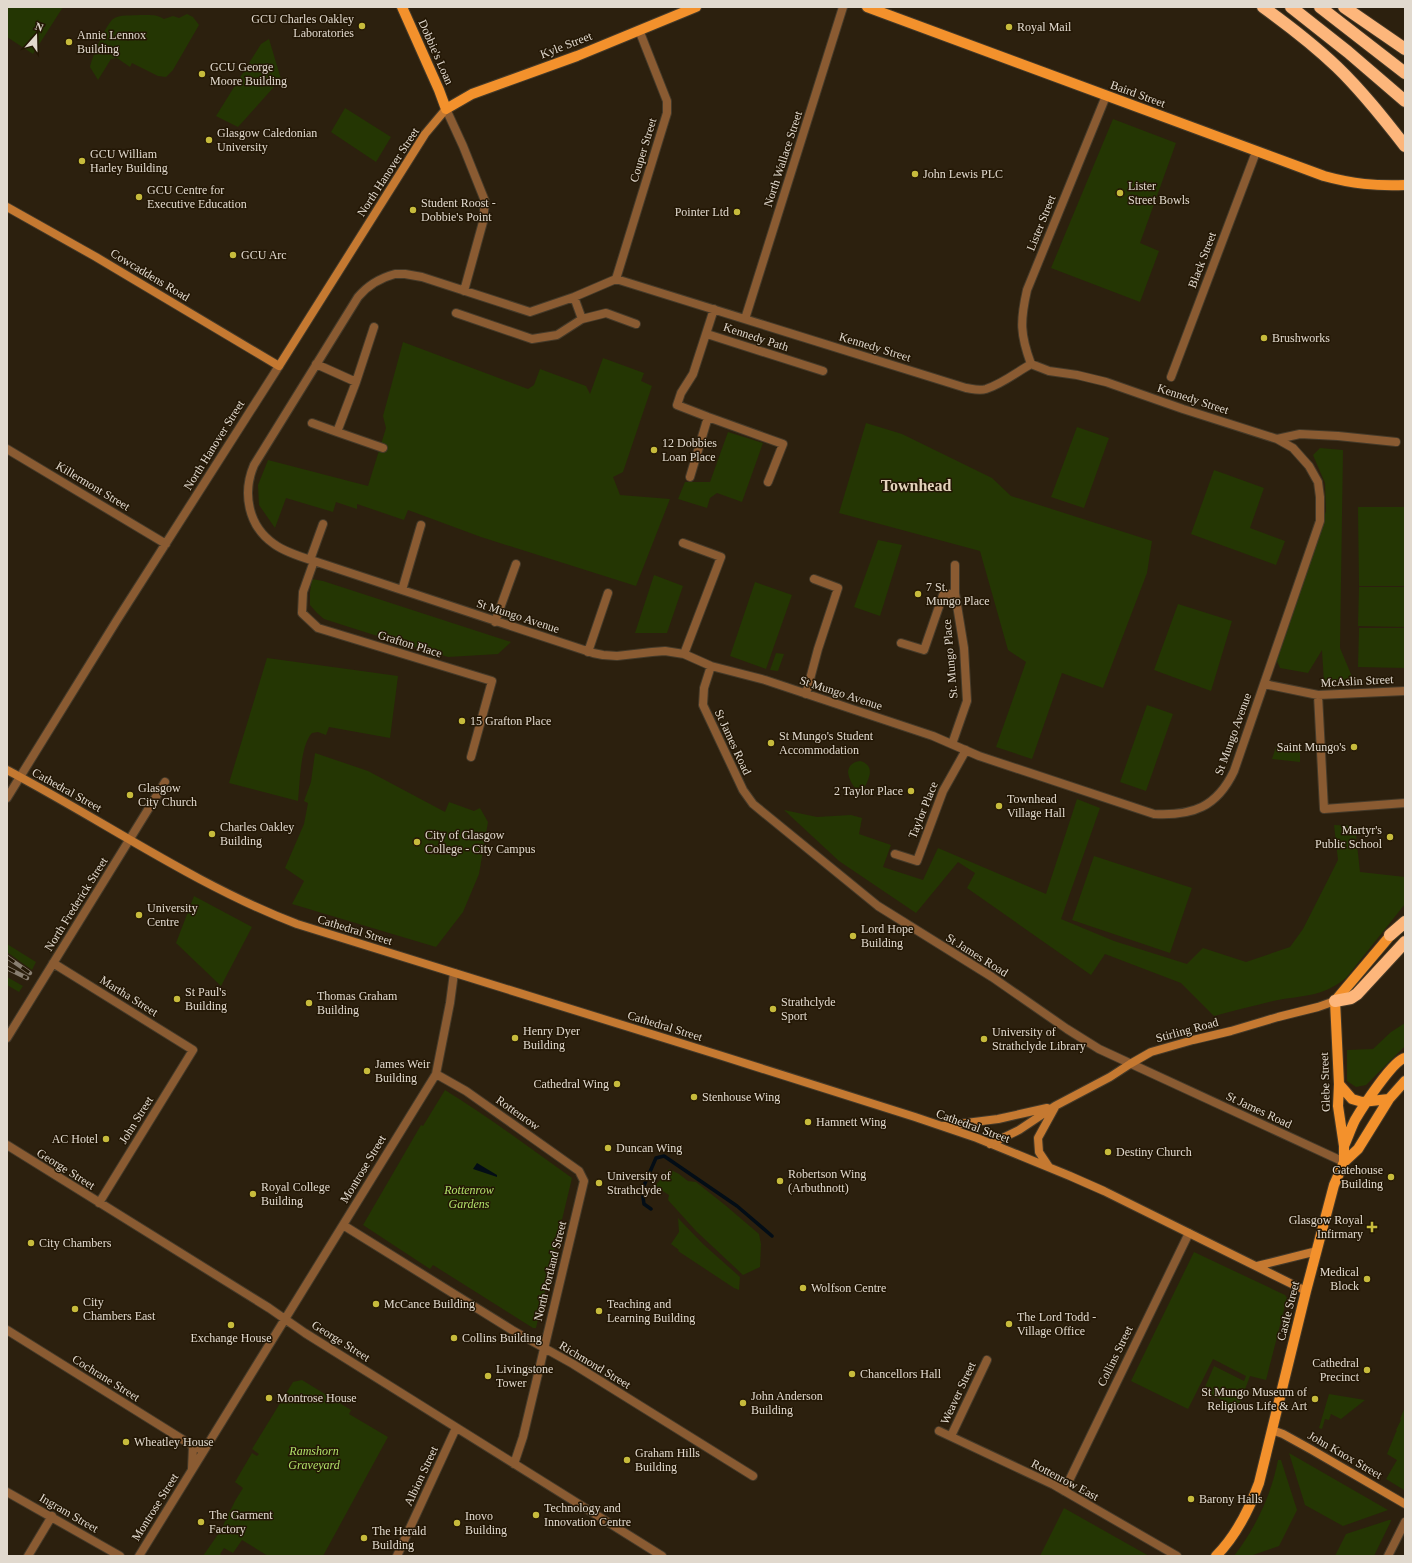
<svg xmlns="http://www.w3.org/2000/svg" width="1412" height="1563" viewBox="0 0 1412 1563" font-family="'Times New Roman',serif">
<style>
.green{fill:#243603}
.water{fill:#030d16}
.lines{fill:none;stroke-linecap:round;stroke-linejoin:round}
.stream{stroke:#030d16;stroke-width:3.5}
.street-casing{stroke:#453a29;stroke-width:10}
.secondary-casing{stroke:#453a29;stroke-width:10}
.primary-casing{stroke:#453a29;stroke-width:12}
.highway-casing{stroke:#453a29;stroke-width:14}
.street{stroke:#8a5b32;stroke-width:8}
.secondary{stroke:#c57931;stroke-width:8}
.primary{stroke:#f3912c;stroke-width:10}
.highway{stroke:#fdb67b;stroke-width:12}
.rail-casing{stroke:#887e70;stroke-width:4.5}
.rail{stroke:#231705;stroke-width:3;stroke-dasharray:9;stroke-linecap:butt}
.poi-dot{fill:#c7bb3c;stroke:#231705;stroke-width:1.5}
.labels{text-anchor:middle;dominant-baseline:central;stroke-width:3;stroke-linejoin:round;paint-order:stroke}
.poi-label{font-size:12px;fill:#e1d9ce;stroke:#231705;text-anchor:start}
.street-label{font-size:12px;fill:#e1d9ce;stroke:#231705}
.park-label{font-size:12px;font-style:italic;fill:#b1e169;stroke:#231705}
.district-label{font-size:16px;font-weight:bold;fill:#e3d3bc;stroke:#231705}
</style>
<rect width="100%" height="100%" fill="#2c200e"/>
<path class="green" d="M7 7H63L33 54 7 37Z
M187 14 193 17 199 25 173 70 166 77 158 76 132 63 130 67 117 58 111 59 98 80 90 67C92 57 105 26 113 19 119 14 132 16 140 15 149 15 157 14 164 19L173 16 179 18Z
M269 39 281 79 238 127 216 116 261 44Z
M345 108 391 137 376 162 331 132Z
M1113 119 1176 143 1140 243 1159 251 1140 302 1051 268Z
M403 342 528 389 534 385 540 369 586 386 590 394 603 358 644 373 641 381 652 386 623 472 613 477 620 495 670 499 636 586 481 537 408 510 404 520 357 504V509L336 502 333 512 286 498 275 528 259 505 258 485 268 460 368 486 386 428 383 416Z
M866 423 902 434 992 478 1011 496 1152 541 1147 573 1103 688 1062 673 1032 759 996 747 1026 662 1008 650 980 551 839 513Z
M1077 427 1109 438 1084 508 1051 497Z
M728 432 763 443 742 502 717 493 710 498 707 508 678 499 685 482H710Z
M1320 448 1343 450 1340 648 1353 679 1324 682 1322 650 1308 673 1280 668 1274 654 1314 548 1326 511 1325 483 1313 455Z
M1214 470 1264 488 1250 528 1285 541 1276 565 1191 534Z
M1358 507H1405V586H1359Z
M878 540 902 545 880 616 854 607Z
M654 575 683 586 667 633H635Z
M312 579 323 581 511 642 498 654 448 657 371 634 324 619 317 613 310 605V592Z
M755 582 792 595 766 669 730 656Z
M1359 587H1405V627L1358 626Z
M1178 604 1232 621 1211 691 1154 670Z
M1359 628H1405V668L1358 667Z
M776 653 784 654 778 671 770 670Z
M267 658 398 676 390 738 329 727 326 735 318 732 312 733C300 746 300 783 298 801L229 783Z
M1147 705 1173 714 1146 791 1120 782Z
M1276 747 1300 748V762L1272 759Z
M315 753 368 771 445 812 449 802 474 811 480 808 488 822 479 874 463 912 436 947 292 904 304 881 285 868 304 824 308 803 304 801 311 782Z
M860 761C878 766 867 782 862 792 854 790 849 780 848 772 849 765 853 762 860 761Z
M1077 799 1100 808 1061 919 1114 941 1187 964 1203 948 1246 962 1290 947 1303 929 1338 860 1334 825 1355 826 1360 872 1405 877V904L1346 978C1321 998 1302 995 1273 1001 1253 1006 1233 1011 1214 1016L1181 983 1105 954 1091 975 967 888 975 873 958 862 916 913 839 861 784 810 817 817 851 815 862 818 859 834 891 845 883 867 923 880 938 848 1046 894Z
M1094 856 1192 888 1170 953 1072 920Z
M194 896 252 927 221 986 176 943Z
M7 944 36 962 32 970 7 952Z
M7 977 23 986 19 992 7 985Z
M1405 1023V1046L1366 1085 1356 1087 1347 1081V1050L1373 1049 1391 1032Z
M445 1090C489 1117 530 1148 572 1178L536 1328H533L433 1265 430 1269 363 1225 421 1125 423 1126Z
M669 1169 679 1174 688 1181 696 1182 725 1205 759 1234 761 1244 760 1267 743 1275 696 1231 668 1200 669 1195 655 1186Z
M678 1218 703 1244 740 1277 739 1290 734 1288 678 1251 679 1250 671 1244 679 1232Z
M1194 1252 1285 1295 1287 1298 1266 1380 1250 1376 1238 1408 1222 1403 1221 1399 1202 1394 1214 1366 1244 1381 1246 1376 1213 1359 1188 1409 1131 1381Z
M302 1380 351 1410 349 1414 388 1437 323 1556H268L242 1540 233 1553 224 1548 220 1554 223 1556H203L221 1530 235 1501 243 1488 235 1482 252 1453 257 1456 259 1454 252 1449 293 1382Z
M1329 1394 1365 1400 1341 1419 1331 1414 1329 1420 1325 1419 1322 1429 1319 1428Z
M1405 1407V1488L1404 1490 1386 1479 1397 1460 1387 1454 1396 1432 1397 1431 1396 1430 1401 1420 1400 1419Z
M1289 1453 1388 1510 1343 1526 1305 1505Z
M1278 1460H1281L1297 1510 1279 1546 1250 1556H1234C1256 1527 1271 1496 1278 1460Z
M1064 1508 1149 1556H1040Z
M1389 1520H1391V1521L1374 1556H1335L1346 1534Z"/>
<path class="water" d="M477 1163 497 1175V1177L473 1169Z"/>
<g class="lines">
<path class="stream" d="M651 1209 644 1204 642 1190 656 1158 664 1156 737 1206 772 1236"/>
<defs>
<path id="street" d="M446 109 463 146 485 201 483 222 464 291
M395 274H405L422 277 530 312 574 297 616 279 966 388C973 389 979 391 986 389 1002 384 1017 372 1031 364L1049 371 1077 375 1106 382 1183 409 1277 439 1293 448 1309 466 1318 482 1320 497V521L1234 771C1217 807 1193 816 1154 814L979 756 933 736 765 680 711 666 684 654 665 651 652 652 617 656 603 655 593 653 314 561C301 557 285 552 274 544 248 526 242 493 254 465L358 297C368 285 380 278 395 274Z
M616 279 667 113V101L639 30
M574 297 582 319
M714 309 693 374 681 393 677 405 708 417 783 444 768 482
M456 313 532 339 557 335 582 319 606 313 636 324
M745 319 843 7
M707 334 823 371
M316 364 356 382
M1031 364C1020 334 1020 321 1027 290L1106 96
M1171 377 1256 152
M312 423 337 432 356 382 374 327
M337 432 383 448
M1277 439 1300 434 1338 436 1396 442
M7 449 166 544
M690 477 708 417
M683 543 721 557 684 654
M310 560 323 524
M314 561 303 592 302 613 318 628 492 681 471 757
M402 590 421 525
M495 622 516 564
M901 643 924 650 943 595 955 593
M588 652 608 593
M711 666 704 688 703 705 743 790 753 804 878 906 992 977 1067 1029 1099 1049 1344 1162
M1264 684 1318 695 1405 691
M806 694 818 649 838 588 814 579
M1318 695 1324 809 1405 803
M952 744 967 701 964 648 955 593V565
M7 798 117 620 279 366
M895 854 917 861 943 791 966 750
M53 963 193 1050 99 1203
M7 1038 165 782
M436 1074 466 1091 579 1171 584 1181 523 1437 514 1464
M7 1145 269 1308 305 1333 662 1556
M343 1225 512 1330 573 1364 753 1476
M7 1330 193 1446 200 1449 206 1445
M939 1431 1054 1485 1177 1556
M951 1436 987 1360
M192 1469 193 1446
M1064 1491 1189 1233
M7 1492 120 1556
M28 1556 52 1516
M139 1556 436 1074 450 1003 454 973
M397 1556 456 1428
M1388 1556 1405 1522"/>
<path id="secondary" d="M7 207 96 257 279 366 425 134 446 109
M7 770C104 821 195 885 297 924L719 1055 915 1117 977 1138 1070 1176 1104 1191 1306 1291
M942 1126 998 1119 1047 1108
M990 1144 1019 1130 1055 1106 1110 1077 1130 1064 1151 1052 1193 1040 1231 1031 1278 1017 1318 1007 1335 1001
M1049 1167 1039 1152 1038 1138 1055 1107
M1257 1266 1317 1251
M1272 1430 1283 1434 1312 1450 1405 1504"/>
<path id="primary" d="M402 7 439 90 446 109 472 94 577 56 696 7
M867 7 1324 176C1353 184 1375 186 1405 185
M1339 1084 1352 1099 1362 1102 1389 1099
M1344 1146C1348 1137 1351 1128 1355 1120 1362 1108 1393 1060 1405 1058
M1344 1162V1146L1338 1106 1339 1084 1335 1001 1395 930
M1216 1556C1236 1536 1249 1510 1259 1483L1306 1291 1334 1185 1344 1162 1358 1149 1389 1099 1405 1081"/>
<path id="highway" d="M1263 7C1288 25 1314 45 1337 67 1362 91 1384 119 1405 146
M1291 7 1348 52 1405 101
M1320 7 1405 73
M1344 7 1405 49
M1390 935 1405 922
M1335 1001 1351 998 1357 994 1405 942"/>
</defs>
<use href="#street" class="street-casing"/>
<use href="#secondary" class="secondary-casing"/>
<use href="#primary" class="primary-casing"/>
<use href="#highway" class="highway-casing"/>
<use href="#street" class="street"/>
<use href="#secondary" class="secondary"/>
<use href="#primary" class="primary"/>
<use href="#highway" class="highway"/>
<defs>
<path id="rail" d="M7 957 30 973
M7 968 27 978"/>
</defs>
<use href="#rail" class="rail-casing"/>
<use href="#rail" class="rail"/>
</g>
<g class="poi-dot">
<circle cx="362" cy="26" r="4"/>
<circle cx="1009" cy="27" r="4"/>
<circle cx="69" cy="42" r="4"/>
<circle cx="202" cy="74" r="4"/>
<circle cx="209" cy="140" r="4"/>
<circle cx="82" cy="161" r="4"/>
<circle cx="915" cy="174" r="4"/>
<circle cx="1120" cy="193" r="4"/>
<circle cx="139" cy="197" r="4"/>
<circle cx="413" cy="210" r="4"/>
<circle cx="737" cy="212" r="4"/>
<circle cx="233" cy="255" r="4"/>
<circle cx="1264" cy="338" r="4"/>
<circle cx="654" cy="450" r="4"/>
<circle cx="918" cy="594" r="4"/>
<circle cx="462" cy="721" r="4"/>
<circle cx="771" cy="743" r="4"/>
<circle cx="1354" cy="747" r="4"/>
<circle cx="911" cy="791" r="4"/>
<circle cx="130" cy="795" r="4"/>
<circle cx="999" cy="806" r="4"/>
<circle cx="212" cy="834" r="4"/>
<circle cx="1390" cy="837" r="4"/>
<circle cx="417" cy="842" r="4"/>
<circle cx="139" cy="915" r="4"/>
<circle cx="853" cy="936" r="4"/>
<circle cx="177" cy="999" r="4"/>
<circle cx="309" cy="1003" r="4"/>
<circle cx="773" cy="1009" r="4"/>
<circle cx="515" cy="1038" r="4"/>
<circle cx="984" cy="1039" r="4"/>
<circle cx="367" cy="1071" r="4"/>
<circle cx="617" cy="1084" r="4"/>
<circle cx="694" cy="1097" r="4"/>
<circle cx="808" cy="1122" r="4"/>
<circle cx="106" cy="1139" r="4"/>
<circle cx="608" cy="1148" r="4"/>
<circle cx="1108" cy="1152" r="4"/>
<circle cx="1391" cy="1177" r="4"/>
<circle cx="780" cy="1181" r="4"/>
<circle cx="599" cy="1183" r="4"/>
<circle cx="253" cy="1194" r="4"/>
<path d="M1370 1221h4v4h4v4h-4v4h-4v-4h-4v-4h4z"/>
<circle cx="31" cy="1243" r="4"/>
<circle cx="1367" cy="1279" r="4"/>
<circle cx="803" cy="1288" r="4"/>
<circle cx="376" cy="1304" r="4"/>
<circle cx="75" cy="1309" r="4"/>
<circle cx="599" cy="1311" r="4"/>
<circle cx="1009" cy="1324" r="4"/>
<circle cx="231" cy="1325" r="4"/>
<circle cx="454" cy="1338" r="4"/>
<circle cx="1367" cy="1370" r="4"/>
<circle cx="852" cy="1374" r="4"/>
<circle cx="488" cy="1376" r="4"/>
<circle cx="269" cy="1398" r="4"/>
<circle cx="1315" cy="1399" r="4"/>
<circle cx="743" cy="1403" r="4"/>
<circle cx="126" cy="1442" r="4"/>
<circle cx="627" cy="1460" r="4"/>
<circle cx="1191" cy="1499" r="4"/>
<circle cx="536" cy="1515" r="4"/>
<circle cx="201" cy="1522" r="4"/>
<circle cx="457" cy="1523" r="4"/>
<circle cx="364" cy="1538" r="4"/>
</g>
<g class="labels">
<g class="poi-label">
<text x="354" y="19" text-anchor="end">GCU Charles Oakley<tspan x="354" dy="14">Laboratories</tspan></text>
<text x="1017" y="27">Royal Mail</text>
<text x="77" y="35">Annie Lennox<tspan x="77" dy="14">Building</tspan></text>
<text x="210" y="67">GCU George<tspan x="210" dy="14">Moore Building</tspan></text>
<text x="217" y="133">Glasgow Caledonian<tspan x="217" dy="14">University</tspan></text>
<text x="90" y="154">GCU William<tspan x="90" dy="14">Harley Building</tspan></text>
<text x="923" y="174">John Lewis PLC</text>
<text x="1128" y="186">Lister<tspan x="1128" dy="14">Street Bowls</tspan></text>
<text x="147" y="190">GCU Centre for<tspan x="147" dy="14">Executive Education</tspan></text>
<text x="421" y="203">Student Roost -<tspan x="421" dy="14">Dobbie's Point</tspan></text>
<text x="729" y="212" text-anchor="end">Pointer Ltd</text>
<text x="241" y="255">GCU Arc</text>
<text x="1272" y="338">Brushworks</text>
<text x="662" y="443">12 Dobbies<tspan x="662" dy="14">Loan Place</tspan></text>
<text x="926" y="587">7 St.<tspan x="926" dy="14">Mungo Place</tspan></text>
<text x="470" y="721">15 Grafton Place</text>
<text x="779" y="736">St Mungo's Student<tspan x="779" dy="14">Accommodation</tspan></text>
<text x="1346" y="747" text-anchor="end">Saint Mungo's</text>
<text x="138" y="788">Glasgow<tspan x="138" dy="14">City Church</tspan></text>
<text x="903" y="791" text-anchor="end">2 Taylor Place</text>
<text x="1007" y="799">Townhead<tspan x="1007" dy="14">Village Hall</tspan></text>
<text x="220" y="827">Charles Oakley<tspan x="220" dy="14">Building</tspan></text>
<text x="1382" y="830" text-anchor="end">Martyr's<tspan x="1382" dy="14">Public School</tspan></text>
<text x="425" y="835">City of Glasgow<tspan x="425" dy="14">College - City Campus</tspan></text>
<text x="147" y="908">University<tspan x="147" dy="14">Centre</tspan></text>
<text x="861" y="929">Lord Hope<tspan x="861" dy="14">Building</tspan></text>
<text x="185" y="992">St Paul's<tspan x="185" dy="14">Building</tspan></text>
<text x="317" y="996">Thomas Graham<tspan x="317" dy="14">Building</tspan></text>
<text x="781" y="1002">Strathclyde<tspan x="781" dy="14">Sport</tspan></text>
<text x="523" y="1031">Henry Dyer<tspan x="523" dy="14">Building</tspan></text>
<text x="992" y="1032">University of<tspan x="992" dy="14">Strathclyde Library</tspan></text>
<text x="375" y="1064">James Weir<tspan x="375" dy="14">Building</tspan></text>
<text x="609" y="1084" text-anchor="end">Cathedral Wing</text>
<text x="702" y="1097">Stenhouse Wing</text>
<text x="816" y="1122">Hamnett Wing</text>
<text x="98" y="1139" text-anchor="end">AC Hotel</text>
<text x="616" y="1148">Duncan Wing</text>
<text x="1116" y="1152">Destiny Church</text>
<text x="1383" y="1170" text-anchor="end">Gatehouse<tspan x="1383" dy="14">Building</tspan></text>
<text x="788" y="1174">Robertson Wing<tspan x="788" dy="14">(Arbuthnott)</tspan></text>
<text x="607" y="1176">University of<tspan x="607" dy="14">Strathclyde</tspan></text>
<text x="261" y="1187">Royal College<tspan x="261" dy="14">Building</tspan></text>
<text x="1363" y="1220" text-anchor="end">Glasgow Royal<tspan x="1363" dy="14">Infirmary</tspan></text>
<text x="39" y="1243">City Chambers</text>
<text x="1359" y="1272" text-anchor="end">Medical<tspan x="1359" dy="14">Block</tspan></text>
<text x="811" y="1288">Wolfson Centre</text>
<text x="83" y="1302">City<tspan x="83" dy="14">Chambers East</tspan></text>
<text x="384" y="1304">McCance Building</text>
<text x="607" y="1304">Teaching and<tspan x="607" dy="14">Learning Building</tspan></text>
<text x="1017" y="1317">The Lord Todd -<tspan x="1017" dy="14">Village Office</tspan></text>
<text x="231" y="1338" text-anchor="middle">Exchange House</text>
<text x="462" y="1338">Collins Building</text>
<text x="1359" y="1363" text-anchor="end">Cathedral<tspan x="1359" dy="14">Precinct</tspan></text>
<text x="496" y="1369">Livingstone<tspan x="496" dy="14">Tower</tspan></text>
<text x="860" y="1374">Chancellors Hall</text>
<text x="1307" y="1392" text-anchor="end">St Mungo Museum of<tspan x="1307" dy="14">Religious Life &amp; Art</tspan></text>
<text x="751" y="1396">John Anderson<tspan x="751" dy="14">Building</tspan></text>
<text x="277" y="1398">Montrose House</text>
<text x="134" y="1442">Wheatley House</text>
<text x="635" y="1453">Graham Hills<tspan x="635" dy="14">Building</tspan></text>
<text x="1199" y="1499">Barony Halls</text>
<text x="544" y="1508">Technology and<tspan x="544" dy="14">Innovation Centre</tspan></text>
<text x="209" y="1515">The Garment<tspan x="209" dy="14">Factory</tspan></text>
<text x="465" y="1516">Inovo<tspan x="465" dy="14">Building</tspan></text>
<text x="372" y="1531">The Herald<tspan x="372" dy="14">Building</tspan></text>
</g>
<g class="street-label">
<text transform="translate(566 45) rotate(-21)">Kyle Street</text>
<text transform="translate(436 52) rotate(66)">Dobbie's Loan</text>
<text transform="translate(1138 94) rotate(20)">Baird Street</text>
<text transform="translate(643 150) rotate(-73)">Couper Street</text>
<text transform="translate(783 159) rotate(-72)">North Wallace Street</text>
<text transform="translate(388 172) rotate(-57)">North Hanover Street</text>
<text transform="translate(1041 223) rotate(-68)">Lister Street</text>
<text transform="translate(1202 260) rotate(-69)">Black Street</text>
<text transform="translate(150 275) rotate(31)">Cowcaddens Road</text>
<text transform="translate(756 337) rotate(18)">Kennedy Path</text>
<text transform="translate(875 347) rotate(17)">Kennedy Street</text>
<text transform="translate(1193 399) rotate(18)">Kennedy Street</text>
<text transform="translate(214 445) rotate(-58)">North Hanover Street</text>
<text transform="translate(93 486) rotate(31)">Killermont Street</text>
<text transform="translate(518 616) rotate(18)">St Mungo Avenue</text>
<text transform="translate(410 644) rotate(17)">Grafton Place</text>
<text transform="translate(950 659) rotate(-95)">St. Mungo Place</text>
<text transform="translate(1357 681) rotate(-3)">McAslin Street</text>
<text transform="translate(841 693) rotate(18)">St Mungo Avenue</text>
<text transform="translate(1233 734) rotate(-70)">St Mungo Avenue</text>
<text transform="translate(733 742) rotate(65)">St James Road</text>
<text transform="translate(67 790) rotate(29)">Cathedral Street</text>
<text transform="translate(923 810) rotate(-68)">Taylor Place</text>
<text transform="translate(76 904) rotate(-58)">North Frederick Street</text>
<text transform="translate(355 930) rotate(17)">Cathedral Street</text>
<text transform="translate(977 955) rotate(32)">St James Road</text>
<text transform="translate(129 996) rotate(32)">Martha Street</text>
<text transform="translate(665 1026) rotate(17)">Cathedral Street</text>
<text transform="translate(1187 1030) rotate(-15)">Stirling Road</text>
<text transform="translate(1325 1082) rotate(-92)">Glebe Street</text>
<text transform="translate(1259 1110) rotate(25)">St James Road</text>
<text transform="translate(518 1113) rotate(35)">Rottenrow</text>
<text transform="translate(136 1120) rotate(-58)">John Street</text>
<text transform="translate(973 1126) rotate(20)">Cathedral Street</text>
<text transform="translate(66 1169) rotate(32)">George Street</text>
<text transform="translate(363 1169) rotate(-59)">Montrose Street</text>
<text transform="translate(550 1271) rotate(-76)">North Portland Street</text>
<text transform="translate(1288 1311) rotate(-76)">Castle Street</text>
<text transform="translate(341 1341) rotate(32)">George Street</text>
<text transform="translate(1115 1356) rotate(-64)">Collins Street</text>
<text transform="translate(595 1365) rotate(31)">Richmond Street</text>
<text transform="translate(106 1378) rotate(32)">Cochrane Street</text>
<text transform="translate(958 1393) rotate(-65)">Weaver Street</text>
<text transform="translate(1345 1455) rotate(30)">John Knox Street</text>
<text transform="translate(421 1476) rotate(-65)">Albion Street</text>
<text transform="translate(1065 1480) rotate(28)">Rottenrow East</text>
<text transform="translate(155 1507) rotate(-58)">Montrose Street</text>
<text transform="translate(69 1513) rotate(30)">Ingram Street</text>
</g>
<g class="park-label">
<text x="469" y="1190">Rottenrow<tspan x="469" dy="14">Gardens</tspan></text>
<text x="314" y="1451">Ramshorn<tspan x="314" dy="14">Graveyard</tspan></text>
</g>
<g class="district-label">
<text x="916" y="485">Townhead</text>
</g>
</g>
<rect width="1412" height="1563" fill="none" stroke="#e1d9ce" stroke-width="16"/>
<g transform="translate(36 36) rotate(20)" stroke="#231705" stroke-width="3" paint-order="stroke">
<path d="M0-3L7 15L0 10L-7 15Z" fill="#e1d9ce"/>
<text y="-6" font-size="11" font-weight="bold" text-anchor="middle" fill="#e1d9ce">N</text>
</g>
</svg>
